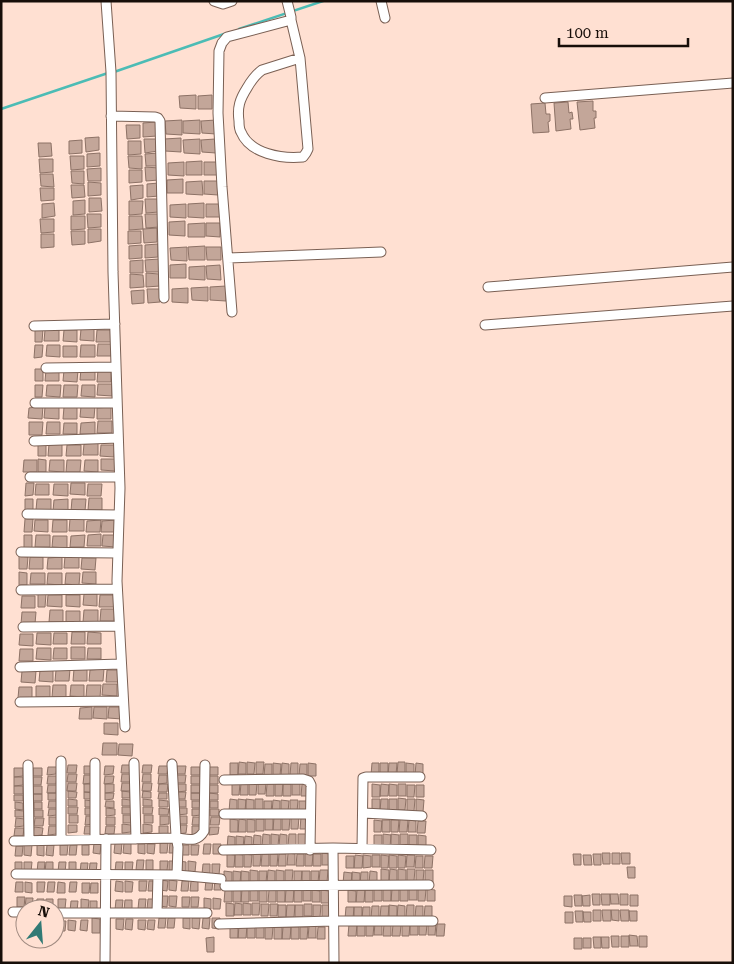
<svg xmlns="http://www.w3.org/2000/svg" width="734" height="964" viewBox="0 0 734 964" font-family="'Roboto Serif',serif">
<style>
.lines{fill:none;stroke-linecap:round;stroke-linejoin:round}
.stream{stroke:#4cbcb5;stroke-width:2.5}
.building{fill:#c3a699;stroke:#8d7266}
.minor-casing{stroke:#7a6054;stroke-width:11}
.minor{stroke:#fff;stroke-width:9}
</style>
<rect width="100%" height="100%" fill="#ffe0d2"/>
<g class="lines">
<path class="stream" d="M239 29 323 1
M114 72 224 34
M1 109 108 73"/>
</g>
<path class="building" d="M196 95V109L180 108 179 96Z
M212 95V109H198V96Z
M593 101V111H596V118H594L595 128 580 130 577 102Z
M568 102 569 113 572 112 573 119H570L571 129 556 131 554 103Z
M545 103 546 114H550V121L548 122 549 132 533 133 531 104Z
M182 120V135L166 134 165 121Z
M200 120V134L183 133V121Z
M216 120V134L202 133 201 121Z
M156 122 157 136 143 137V123Z
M126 125H140V138L127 139Z
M99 137V150L86 152 85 138Z
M181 138V152L165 151 164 139Z
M144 139H158V151L145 153Z
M200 139V154L184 153 183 140Z
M215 139 216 153 202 152 201 140Z
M82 140V153L69 154V141Z
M128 141H141V154L128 155Z
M38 143H51L52 156 39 157Z
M100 153V166L87 167V154Z
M158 153 159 166H146L145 154Z
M70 156H84V169L71 170Z
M128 156H142V169L129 168Z
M39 159H53V172L40 173Z
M202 161V175H186V162Z
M184 162V176L168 175V163Z
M204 162H218L219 175H204Z
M145 167 159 168V180L146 181Z
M101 168V181H88L87 169Z
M129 170H142V182L129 183Z
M71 171H84V184L72 183Z
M40 174H53L54 187 41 186Z
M183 179V193H167V180Z
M202 181 203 195 186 194V182Z
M204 181H218V195L204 194Z
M88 182 101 183V195L88 196Z
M159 183V196L147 197V184Z
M71 185H84L85 197 72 198Z
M143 185V198L131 200 130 186Z
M40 188H54V200L41 201Z
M89 198H101L102 211 89 212Z
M145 199H159V212L146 213Z
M85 200V214L73 215V201Z
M129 201H143L142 214 129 215Z
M54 203 55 216 42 218V204Z
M204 203V218L188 217V204Z
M186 204V218L170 217V205Z
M206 204H220L221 217H206Z
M87 214H101V227L88 228Z
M145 214H159V227L146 228Z
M71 216H85V229L71 230Z
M129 216H142L143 229 129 230Z
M40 219H54V232L41 233Z
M185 221V236L169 235V222Z
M205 223V237H188V224Z
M206 223H220V237L206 236Z
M157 228V242L144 243 143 229Z
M88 229H101V241L88 243Z
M71 231H85V244L72 245Z
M128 231H141V243L128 244Z
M41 234H54V247L41 248Z
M158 244V257L145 258V245Z
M142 245V258L129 259V246Z
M205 246V260H189L188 247Z
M187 247V261L171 260 170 248Z
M206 247H221V260H207Z
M159 259V272H146L145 260Z
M143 260V273H130V261Z
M186 264V278H170V265Z
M220 265 221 280 207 279 206 266Z
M205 266V280L189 279V267Z
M146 273 159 274 160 286 146 287Z
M130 274 143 275 144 287 130 288Z
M226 286V301L210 300V287Z
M208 287V301L192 300 191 288Z
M188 288V303L172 302V289Z
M147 289H160V302L148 303Z
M144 290V303L132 304 131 291Z
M35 329H43L42 342H35Z
M81 329H94V341L80 340Z
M45 330H59V341H44Z
M64 330H77V342L63 341Z
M97 330H111V342H96Z
M98 344H112L111 356H97Z
M35 345H43L42 357 34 358Z
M47 345H60V357L46 356Z
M81 345H95V357H80Z
M63 346H77V357H63Z
M35 369H43V381H35Z
M59 369V381H45L46 370Z
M81 369H95V380H80Z
M64 370H78L77 382 63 381Z
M98 370H111V382H97Z
M98 384H112V396L97 395Z
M35 385H43L42 397H35Z
M47 385H61L60 397 46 396Z
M64 385H78L77 397H63Z
M82 385H95V397L81 396Z
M43 406 42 419 28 418 29 408Z
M81 406H95L94 418 80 417Z
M45 407H59V419L44 418Z
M64 407H77V419H63Z
M111 407V419H97V408Z
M98 421H112V433H97Z
M29 422H43L42 435H29Z
M47 422H60V434H46Z
M95 422V434H80L81 423Z
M64 423H77V434H63Z
M98 443V455H83L84 444Z
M38 444H46V456H38Z
M49 444H62V456H48Z
M67 445H81V456H66Z
M101 445H115L114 457 100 456Z
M38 459 46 460V472H38Z
M101 459H115V471L101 470Z
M24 460H37V472H23Z
M50 460H64V472L49 471Z
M67 460H81L80 472H66Z
M85 460H98V472L84 471Z
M26 483H34L33 495 25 496Z
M71 483H85V495L70 494Z
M36 484H49V495H35Z
M54 484H68V496L53 495Z
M88 484H102L101 496H87Z
M89 498H102V510H88Z
M25 499H33V511H25Z
M37 499H51V511L36 510Z
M68 499V511H53L54 500Z
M72 499H86L85 511H71Z
M25 519H33L32 532H24Z
M70 519H84V531H69Z
M35 520H48V532L34 531Z
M53 520H67V532H52Z
M101 520 100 532H86L87 521Z
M116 520V532H101L102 521Z
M101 534V546H87L88 535Z
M24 535H32V548H24Z
M36 535H50V547H35Z
M85 535 84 547H70L71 536Z
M103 535H116V547L102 546Z
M53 536H67V548L52 547Z
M19 556 28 557 27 569H19Z
M65 556H79V568H64Z
M30 557H43V569H29Z
M62 557V569H47L48 558Z
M82 558H96L95 570 81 569Z
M19 572 27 573V585H19Z
M83 572H96V584L82 583Z
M31 573H45V584H30Z
M48 573H62V585L47 584Z
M66 573H80L79 585 65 584Z
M38 594H46L45 607H38Z
M84 594H97V606L83 605Z
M48 595H62V607L47 606Z
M66 595H80V607L66 606Z
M100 595H114V607H99Z
M22 596H35V608H21Z
M101 609H115L114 621H100Z
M50 610H63V622H49Z
M84 610H98V622H83Z
M66 611H80V622H66Z
M22 612H36L35 624H21Z
M72 632H85V644H71Z
M88 632 101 633V644H87Z
M37 633H51V645L36 644Z
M54 633H67V644H53Z
M20 634H33V646L19 645Z
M71 647H85V659H71Z
M37 648H51V660L36 659Z
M54 648H67V659H53Z
M88 648H101V659H87Z
M20 649H33V661H19Z
M70 669 69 681H55L56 670Z
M74 669H87V681H73Z
M104 669 103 681H89L90 670Z
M40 670H53V682L39 681Z
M107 670H120V682H106Z
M22 671H36L35 683 21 682Z
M103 684H117V696L102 695Z
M53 685H66V697H52Z
M71 685H84V697L70 696Z
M87 685H101L100 697H86Z
M36 686H50V697H36Z
M19 687H32V699L18 698Z
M92 707V719H79L80 708Z
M94 707H107V719L93 718Z
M109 707H122V719L108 718Z
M104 723H118V735L104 734Z
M103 743H117V755H102Z
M119 744H133L132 756 118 755Z
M239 762 246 763V774H238Z
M247 762 255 763 254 774H247Z
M256 762H264L263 774H256Z
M398 762H405V774H397Z
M230 763H238V775H230Z
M273 763 281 764 280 776H273Z
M282 763 289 764V776H281Z
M291 763H298V775H290Z
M308 763 316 764V776H308Z
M372 763H379V775H371Z
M380 763H388V775H380Z
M389 763H397L396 775H388Z
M406 763 414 764V775H406Z
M416 763 423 764V775H415Z
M265 764H272V776H264Z
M300 764H307V776H299Z
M68 765H77L76 773H67Z
M122 765H131L130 773H121Z
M143 765H152L151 773H142Z
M84 766H93V774H84Z
M105 766H114L113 774 104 775Z
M159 766H168L167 774H158Z
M177 766H186L185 774H176Z
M48 767H57L56 774 47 775Z
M191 767H200V775H191Z
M209 767H218V775H209Z
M14 768H23V776L14 777Z
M33 768H42V776H33Z
M68 774H77L76 782H67Z
M122 774H131L130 782H121Z
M143 774H151V782H142Z
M84 775H93L92 783 83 784Z
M159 775H167V783L158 784Z
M177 775H186L185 783H176Z
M48 776H57L56 784H47Z
M105 776H114L113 783 104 784Z
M191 776H200V784H191Z
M209 776H218V784H209Z
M14 777H23V785L14 786Z
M33 777H42L41 785H33Z
M249 782 257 783 256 795H249Z
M258 782H266L265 794H258Z
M68 783H77L76 791H67Z
M122 783H131L130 791H121Z
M143 783H152L151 791H142Z
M232 783H240L239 795H232Z
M241 783H248V795H240Z
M292 783H300V795H292Z
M84 784H93V792H84Z
M105 784H114V792L105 793Z
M159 784H168L167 792H158Z
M177 784H186V791L177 792Z
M267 784H274V796H266Z
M275 784H283L282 796H275Z
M283 784H291V796H283Z
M302 784H309V796H301Z
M372 784 380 785V797H372Z
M381 784 389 785 388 796H380Z
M389 784 397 785V796H389Z
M398 784H406V796H398Z
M48 785H57L56 793H47Z
M191 785H200V793H191Z
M209 785H218V793H209Z
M407 785H415L414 797H407Z
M416 785H424V797H416Z
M14 786H23V794H14Z
M33 786H42V794H33Z
M68 791 77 792 76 798H68Z
M122 791 130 792V798H122Z
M143 791 151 792V798H142Z
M84 792 93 793V799H84Z
M177 792H186L185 799H177Z
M48 793H57L56 800H48Z
M105 793H114L113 799 105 800Z
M159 793H167V799H158Z
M191 793H200V800H191Z
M209 793 218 794V800H209Z
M33 794H42V801H33Z
M14 795H23V801H14Z
M398 798 406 799 405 810H398Z
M68 799 77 800V806H68Z
M122 799 131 800V806H122Z
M143 799 152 800V806H143Z
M230 799 237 800V812H229Z
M238 799 246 800 245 811 238 812Z
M246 799 254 800V811H246Z
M255 799H263V811H255Z
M372 799H380V811H372Z
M381 799H388V811H380Z
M389 799H397V811H389Z
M407 799H415L414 811H407Z
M416 799 424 800 423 812H416Z
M85 800 93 801V807H85Z
M159 800 168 801V807H159Z
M178 800H186V807H178Z
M273 800 280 801V813H272Z
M281 800 289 801 288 812H281Z
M290 800H298L297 812H290Z
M49 801H57V808H48Z
M106 801H114V808L105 807Z
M192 801H201L200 808H192Z
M210 801H218V808H210Z
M264 801H272L271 813H264Z
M299 801H307L306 813H299Z
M15 802 23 803V810L15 809Z
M34 802H42V809H34Z
M68 807H78L77 814H68Z
M122 807H132L131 814H122Z
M143 807H153L152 814H143Z
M85 808H94V815H85Z
M106 808 115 809V815L106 816Z
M159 808 169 809 168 815H159Z
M178 808H187V814L177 815Z
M49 809H58L57 815 48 816Z
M192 809H201V815L192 816Z
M210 809H219V816H210Z
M15 810 24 811V817H15Z
M34 810H43V817H34Z
M69 815H78V823H69Z
M123 815H132V823H123Z
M144 815H153V823H144Z
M86 816H94V824L85 825Z
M160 816H169V824L160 825Z
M179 816H187V824H178Z
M49 817H58V825H49Z
M106 817H115V825H106Z
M193 817H202L201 825H192Z
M211 817H220L219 825H210Z
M274 817 281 818V830H273Z
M282 817 290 818 289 830H282Z
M291 817H299L298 829H291Z
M301 817H309L308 829H300Z
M16 818 25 819 24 826 15 827Z
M35 818H44L43 826H34Z
M265 818H273V830H265Z
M230 819 238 820V832H230Z
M239 819 246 820V832H238Z
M247 819 255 820V832H247Z
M256 819H264V831H256Z
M400 819 408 820 407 832H399Z
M374 820 382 821 381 832H374Z
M382 820H390V832H382Z
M391 820H399L398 832H391Z
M409 820 416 821V832H408Z
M418 821H426L425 833H417Z
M122 824 131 825V832L122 833Z
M143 824 152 825V832L143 833Z
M68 825H77V832L68 833Z
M178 825H187L186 833 177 834Z
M49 826H57V834L48 835Z
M85 826H94L93 834H84Z
M106 826H115L114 834H105Z
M159 826H168V834H159Z
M192 826H201V834L192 835Z
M34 827 43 828 42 835 33 836Z
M210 827H219L218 834 209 835Z
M15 828H24L23 836H14Z
M263 834 270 835V847H262Z
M271 834 279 835 278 846H271Z
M280 834 287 835V846H279Z
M289 834H296V846H288Z
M298 834H306V846H298Z
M383 834 391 835 390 847H383Z
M391 834 399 835V847H391Z
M400 834H408V846H400Z
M254 835 261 836V848H253Z
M374 835H382V847H374Z
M409 835H417V847H409Z
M418 835 426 836V847H418Z
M228 836 235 837V848L227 849Z
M236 836 244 837 243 848H236Z
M245 836 252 837V848H244Z
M94 843 101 844 100 854 93 853Z
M115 843H122L121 854 114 853Z
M124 843H131V854L123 853Z
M160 843H168L167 853H160Z
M170 843H177L176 853H169Z
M138 844H145V854L138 853Z
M147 844H155L154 854 147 853Z
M204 844H211L210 854H203Z
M213 844H221L220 854H213Z
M24 845H32L31 856 24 855Z
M37 845H44V856L37 855Z
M47 845H54L53 856 46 855Z
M60 845H68L67 855H60Z
M70 845H77L76 855H69Z
M82 845H89V855H82Z
M182 845H189V855H181Z
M191 845H199L198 855H191Z
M16 846H23L22 856H15Z
M288 853 295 854V865H287Z
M322 853 330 854V865H322Z
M602 853H610V864H603Z
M612 853H620V864H612Z
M621 853H630V864H622Z
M227 854 235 855 234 867H227Z
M235 854 243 855V867H235Z
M244 854 252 855 251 867H244Z
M253 854H261L260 866H253Z
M262 854H269V866H261Z
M270 854H278L277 866H270Z
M279 854H286V866H278Z
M297 854H304V866H296Z
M305 854H313L312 866H305Z
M313 854H321V866H313Z
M573 854H581V865H574Z
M593 854H601V865H594Z
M355 855 363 856 362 868H354Z
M363 855 371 856V867L363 868Z
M372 855H380V867H372Z
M381 855 389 856 388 868H381Z
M389 855 397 856V868H389Z
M398 855 406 856 405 868H398Z
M407 855H415L414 867H406Z
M583 855H591L592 865H584Z
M346 856H354V868H346Z
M416 856H423V868H415Z
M425 856H433L432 868H424Z
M137 860H144L143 870H136Z
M146 860H153V870H146Z
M160 861H168L167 871H160Z
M169 861H177L176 871H169Z
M179 861 186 862V872L179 871Z
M188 861 196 862 195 872 188 871Z
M15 862H22V872H15Z
M24 862H32L31 872H24Z
M38 862H45L44 872H37Z
M46 862H53V872H45Z
M59 862H66L65 873 58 872Z
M69 862H76V872H69Z
M116 862H123L122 872H115Z
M125 862H133L132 872H125Z
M81 863H88L87 873H80Z
M90 863H97L96 873H89Z
M203 864H210V875L202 874Z
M212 864H220L219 875 212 874Z
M627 867H635V878H628Z
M381 869 389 870V882H381Z
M390 869 397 870V882H389Z
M398 869 406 870V881H398Z
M407 869H415L414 881H407Z
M250 870 258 871V883H250Z
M268 870 275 871V883H267Z
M276 870 284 871V883H276Z
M285 870H293L292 882H285Z
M320 870H328L327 882H319Z
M416 870H424L423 882H416Z
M425 870H433V882H425Z
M224 871 232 872V883H224Z
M233 871 241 872 240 883H233Z
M241 871 249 872V883H241Z
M259 871H267L266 883H259Z
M294 871H302L301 883H294Z
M302 871H310V883H302Z
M311 871H319L318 883H311Z
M370 871 377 872V884H369Z
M344 872 352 873 351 884H343Z
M352 872 360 873V884H352Z
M361 872H368V884H360Z
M160 880 168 881 167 891 160 890Z
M169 880 177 881 176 891 169 890Z
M206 880H213L212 890H205Z
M215 880H222L221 890H214Z
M116 881 123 882V892L115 891Z
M125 881 133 882 132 892H125Z
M139 881H147L146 891H139Z
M149 881H156L155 891H148Z
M182 881H189L188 891H181Z
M191 881H198V891H190Z
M16 882H23V892H15Z
M25 882 32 883V893L25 892Z
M37 882H45L44 892H37Z
M48 882H55L54 892H47Z
M58 882 65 883V893H57Z
M70 882H77L76 892H69Z
M82 883H90L89 893H82Z
M91 883H98V893H90Z
M409 888H417V900H409Z
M242 889 249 890V902H241Z
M250 889H258V901H250Z
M303 889 311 890V901H303Z
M374 889 382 890V901H374Z
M383 889H391V901H383Z
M392 889H399V901H391Z
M400 889H408V901H400Z
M418 889H426L425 901H418Z
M427 889 435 890V901H427Z
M225 890H232V902H224Z
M233 890H241V902H233Z
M259 890H267V902H259Z
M269 890H276V902H268Z
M277 890H285V902H277Z
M286 890H294L293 902H285Z
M294 890H302V902H294Z
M312 890 320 891V902H312Z
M321 890 329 891V903H321Z
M348 890 356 891V902H348Z
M357 890H365L364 902H356Z
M365 890H373V902H365Z
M592 894H600V905H593Z
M601 894H610V905H602Z
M610 894H618L619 904H611Z
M620 894H628V905H620Z
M574 895H582V906H575Z
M590 895V906H583L582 896Z
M630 895H638V906H630Z
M160 896H168L167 907 160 906Z
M169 896H177L176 907 169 906Z
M564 896H572V907L564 906Z
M17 897H25L24 907H17Z
M182 897H190L189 907H182Z
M191 897H199L198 907H191Z
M26 898H33L32 909 25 908Z
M204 898 211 899V909L204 908Z
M213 898 221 899 220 909H213Z
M37 899H44L43 909H36Z
M46 899H53V909H45Z
M58 899H66L65 909H58Z
M81 899 89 900 88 910 81 909Z
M139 899H146L145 910 138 909Z
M148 899H155L154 910 147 909Z
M116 900H123L122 910H115Z
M125 900H132V910H124Z
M71 901H78L77 911H70Z
M90 901H97V911H90Z
M226 903 234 904V916H226Z
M235 903 242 904V915H234Z
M243 903 251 904V915H243Z
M252 903H260L259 915H252Z
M261 904H269L268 916H261Z
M270 904H278L277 916H270Z
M304 904H312V916H304Z
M278 905H286V917H278Z
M287 905H295L294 917H286Z
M295 905H303V917H295Z
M313 905H321L320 917H313Z
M322 905H330V917H322Z
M389 905 397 906V918H389Z
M398 905 405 906V918H397Z
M407 905H414V917H406Z
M372 906H379V918H371Z
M381 906H389L388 918H380Z
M416 906H423V918H415Z
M425 906H432V918H424Z
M346 907H354L353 919H345Z
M354 907H362V919H354Z
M363 907H370V919H362Z
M593 910H601V921H593Z
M602 910H611V921H603Z
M611 910H619V921L612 920Z
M620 910H629V921H621Z
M575 911H583V922H576Z
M629 911H637V921H630Z
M565 912H573V923H565Z
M583 912H591V922H584Z
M92 918 100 919V933H92Z
M159 918H166L165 928H158Z
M168 918H175L174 928H167Z
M183 918H190V929L183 928Z
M192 918H200L199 929 192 928Z
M203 918H210L209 929 202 928Z
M212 918H220L219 929 212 928Z
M116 919H124L123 930 116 929Z
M126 919H133L132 930 125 929Z
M68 920 76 921 75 931 68 930Z
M81 920H88L87 931 80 930Z
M138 920H146L145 930 138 929Z
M148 920H155L154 930 147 929Z
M59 921H66L65 931H58Z
M375 923 382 924V935H374Z
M402 923 410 924 409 936H402Z
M410 923 418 924V935H410Z
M419 923 427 924 426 935H419Z
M428 923H436L435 935H428Z
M349 924H357L356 936H348Z
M357 924H365V936H357Z
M366 924H374L373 936H366Z
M384 924H391V936H383Z
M393 924 401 925 400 936H392Z
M437 924H445L444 936H436Z
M256 925 264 926V938H256Z
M230 926 238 927V938H230Z
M239 926H247L246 938H238Z
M247 926H255V938H247Z
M265 926 273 927 272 939H265Z
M309 926H316V938H308Z
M274 927H282V939H274Z
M283 927H291L290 939H282Z
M291 927H299V939H291Z
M300 927H308L307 939H300Z
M318 927H325V939H317Z
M629 935 637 936 638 946H630Z
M611 936H619V947H612Z
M621 936H629V947H621Z
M639 936H647V947H639Z
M214 937V952H207L206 938Z
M593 937H601V948H594Z
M601 937H609V948H602Z
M574 938H582V949H574Z
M583 938H591V948H583Z"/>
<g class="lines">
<defs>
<path id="minor" d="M106 1 111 72 113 272 120 488 117 581 125 727
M214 1 223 4 232 1
M381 1 385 18
M291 20 300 58 308 149 306 153 303 157C282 159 250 154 241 132 239 129 239 125 239 121 237 107 240 99 247 88 251 81 255 75 262 70L300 58
M545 98 733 83
M111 116 155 117 158 118 160 121 164 298
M228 258 381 252
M488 287 733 267
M232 312 222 187 218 113 219 51 222 43 227 37 291 20V17L287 1
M485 325 733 306
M34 326 115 324
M46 368 116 367
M35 403H117
M34 441 118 438
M30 477H119
M27 514 119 515
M21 552 117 553
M21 590 117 589
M23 627 119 626
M20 667 121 664
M20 702 123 701
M61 761V840
M134 763 136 839
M172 764 176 836 178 847 177 875
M28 765 29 840
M224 780 303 779 309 781 311 785 310 850
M363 813 422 816
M224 814H310
M95 839V763
M14 841 177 838C188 839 197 843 204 831L205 765
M333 848 334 963
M362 849 363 778 366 777H420
M223 850 333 848 431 850
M16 874 177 875 221 879
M225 886 429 885
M13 912H25
M55 913H207
M157 913 158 875
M219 924 334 921H433
M105 963 106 839"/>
</defs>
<use href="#minor" class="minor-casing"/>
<use href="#minor" class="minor"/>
</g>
<rect width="734" height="964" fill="none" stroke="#170e09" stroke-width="5"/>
<g transform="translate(40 924) rotate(17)"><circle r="24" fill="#ffe0d2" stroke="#a28c82"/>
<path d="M0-4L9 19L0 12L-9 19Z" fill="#317a75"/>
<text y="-8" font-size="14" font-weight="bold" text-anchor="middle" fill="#170e09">N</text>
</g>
<path d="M559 38v8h129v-8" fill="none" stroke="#170e09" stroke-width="2.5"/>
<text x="566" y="38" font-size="15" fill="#170e09" stroke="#ffe0d2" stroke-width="4" paint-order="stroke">100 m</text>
</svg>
